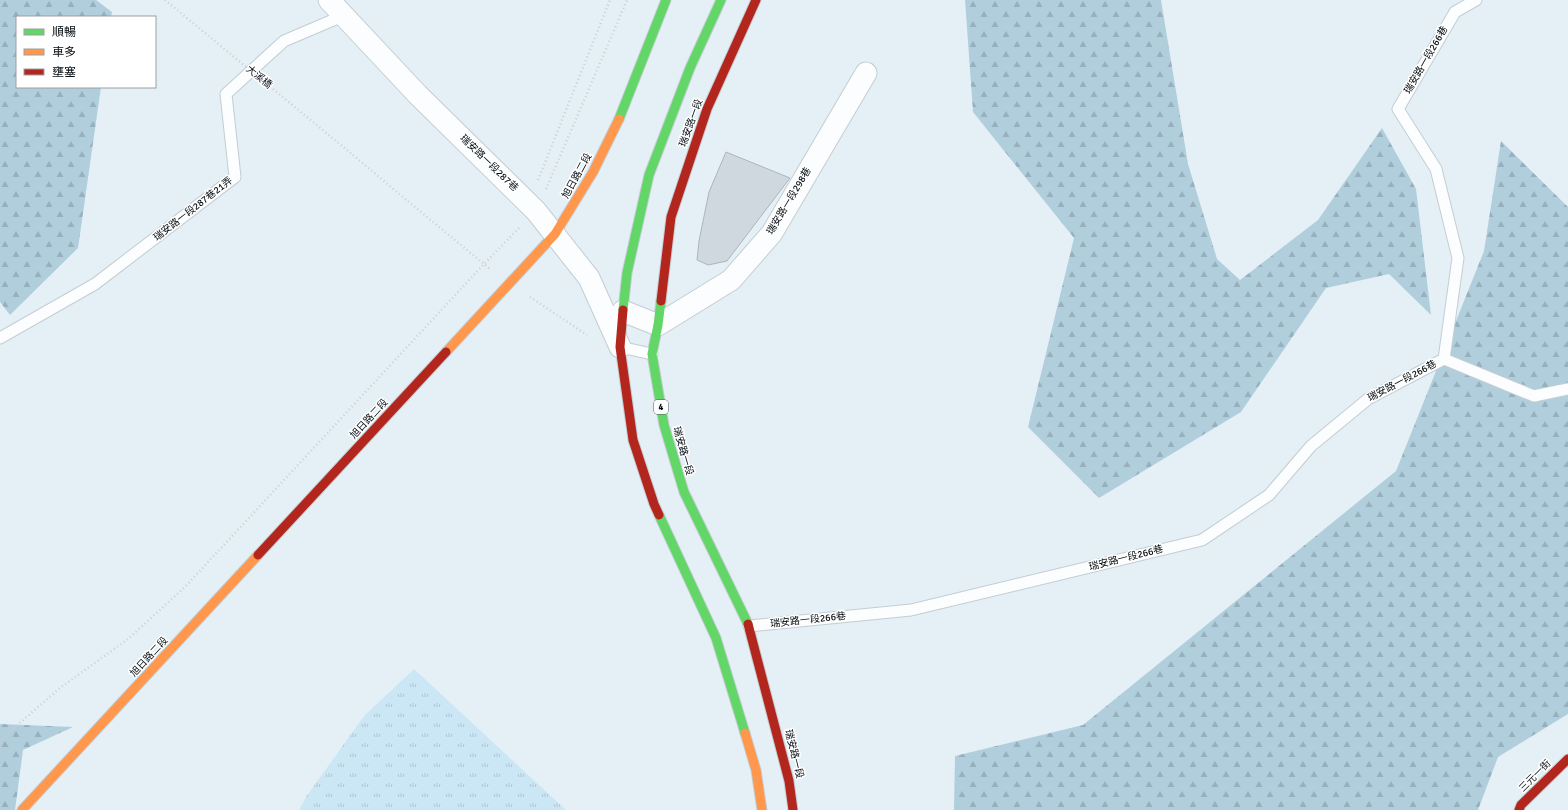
<svg xmlns="http://www.w3.org/2000/svg" width="1568" height="810" viewBox="0 0 1568 810" font-family="Signika,'Noto Sans TC',sans-serif">
<style>
.grass{fill:url(#grass-tufts)}
.forest{fill:url(#forest-firs)}
.building{fill:#cfd8de;stroke:#acb5bb}
.lines{fill:none;stroke-linecap:round;stroke-linejoin:round}
.lane-casing{stroke:#c4cdd2;stroke-width:13}
.street-casing{stroke:#c4cdd2;stroke-width:23}
.fast-casing{stroke:#c4cdd2;stroke-width:11}
.slow-casing{stroke:#c4cdd2;stroke-width:11}
.jam-casing{stroke:#c4cdd2;stroke-width:11}
.path{stroke:#ccced0;stroke-width:2.5;stroke-dasharray:1 3;stroke-linecap:butt}
.lane{stroke:#fbfdfe;stroke-width:11}
.street{stroke:#fbfdfe;stroke-width:21}
.fast{stroke:#63d668;stroke-width:9}
.slow{stroke:#ff974d;stroke-width:9}
.jam{stroke:#b3261e;stroke-width:9}
.path-bridge{stroke:#ccced0;stroke-width:2.5;stroke-dasharray:1 3;stroke-linecap:butt}
.labels{text-anchor:middle;dominant-baseline:central;stroke-width:3;stroke-linejoin:round;paint-order:stroke}
.shield{fill:#fff;stroke:#51565a;stroke-width:1}
.shield-label{font-size:9px;font-weight:bold;fill:#070e13}
.street-label{font-size:10px;fill:#070e13;stroke:#fff}
</style>
<defs>
<pattern id="grass-tufts" width="24" height="20" patternUnits="userSpaceOnUse"><rect width="24" height="20" fill="#cbe7f6"/><path d="M3 7l-1-3M5 7V3M7 7l1-3M15 17l-1-3M17 17v-4M19 17l1-3" fill="none" stroke="#adc5d2"/></pattern>
<pattern id="forest-firs" width="22" height="20" patternUnits="userSpaceOnUse"><rect width="22" height="20" fill="#b1cedd"/><path d="M5 1l3.5 6h-7zM16 11l3.5 6h-7z" fill="#97b0bd"/></pattern>
</defs>
<rect width="100%" height="100%" fill="#e5f0f6"/>
<path class="grass" d="M414 669 566 810H299L306 797 364 716Z"/>
<path class="forest" d="M0 0H96L112 12 111 17H17V87H101L78 248 10 315 0 302Z
M965 0H1161L1188 164 1217 259 1240 280 1318 220 1382 128 1416 189 1431 315 1389 274 1326 288 1241 412 1099 498 1028 427 1074 238 973 112Z
M1501 141 1568 207V714L1498 757 1478 810H954L955 756 1083 725 1396 471 1484 251Z
M0 724 73 727 23 750 15 810H0Z"/>
<path class="building" d="M726 152 790 178 727 261 708 265 697 260 699 241 709 192Z"/>
<g class="lines">
<defs>
<path id="lane" d="M0 338 95 284 235 177 226 94 284 41 345 15
M620 347 652 354
M1444 359 1458 258 1436 169 1398 109 1455 12 1476 0
M749 626 911 610 1202 540 1269 495 1311 446 1368 399 1444 359 1534 396 1568 389"/>
<path id="street" d="M329 0 418 95 536 211 589 278 620 347
M623 311 658 325 731 280 772 233 866 73"/>
<path id="fast" d="M619 119 666 0
M661 301 658 325 652 354 664 425 684 492 748 624
M623 310 627 273 649 175 690 68 721 0
M659 515 716 638 745 733"/>
<path id="slow" d="M446 352 555 234 593 172 619 119
M745 733 756 770 762 810
M22 810 258 555"/>
<path id="jam" d="M661 301 671 217 707 109 756 0
M623 310 620 347 633 440 654 504 659 515
M258 555 446 352
M748 624 789 781 793 810
M1519 810 1521 805 1568 759"/>
</defs>
<use href="#lane" class="lane-casing"/>
<use href="#street" class="street-casing"/>
<use href="#fast" class="fast-casing"/>
<use href="#slow" class="slow-casing"/>
<use href="#jam" class="jam-casing"/>
<path class="path" d="M353 155 404 198 490 269
M538 180 610 0
M546 189 627 0
M530 297 587 335
M0 743 7 734 60 688 128 639 185 587 484 264 520 227"/>
<use href="#lane" class="lane"/>
<use href="#street" class="street"/>
<use href="#fast" class="fast"/>
<use href="#slow" class="slow"/>
<use href="#jam" class="jam"/>
<path class="path-bridge" d="M165 0 353 155"/>
</g>
<g class="labels">
<rect class="shield" x="654" y="400" width="14" height="14" rx="3"/>
<g class="shield-label">
<text x="661" y="407">4</text>
</g>
<g class="street-label">
<text transform="translate(1426 60) rotate(-60)">瑞安路一段266巷</text>
<text transform="translate(259 77) rotate(39)">大溪橋</text>
<text transform="translate(691 123) rotate(-70)">瑞安路一段</text>
<text transform="translate(489 163) rotate(44)">瑞安路一段287巷</text>
<text transform="translate(577 176) rotate(-61)">旭日路二段</text>
<text transform="translate(789 201) rotate(-59)">瑞安路一段298巷</text>
<text transform="translate(193 209) rotate(-38)">瑞安路一段287巷21弄</text>
<text transform="translate(1402 381) rotate(-28)">瑞安路一段266巷</text>
<text transform="translate(369 419) rotate(-47)">旭日路二段</text>
<text transform="translate(683 451) rotate(74)">瑞安路一段</text>
<text transform="translate(1126 558) rotate(-14)">瑞安路一段266巷</text>
<text transform="translate(808 620) rotate(-6)">瑞安路一段266巷</text>
<text transform="translate(149 657) rotate(-47)">旭日路二段</text>
<text transform="translate(794 754) rotate(76)">瑞安路一段</text>
<text transform="translate(1535 776) rotate(-45)">三元一街</text>
</g>
</g>
<rect x="16" y="16" width="140" height="72" fill="#ffffff" stroke="#9c9fa1"/>
<rect x="24" y="29" width="20" height="6" fill="#63d668" stroke="#9c9fa1"/>
<text x="52" y="36" font-size="12" fill="#070e13">順暢</text>
<rect x="24" y="49" width="20" height="6" fill="#ff974d" stroke="#9c9fa1"/>
<text x="52" y="56" font-size="12" fill="#070e13">車多</text>
<rect x="24" y="69" width="20" height="6" fill="#b3261e" stroke="#9c9fa1"/>
<text x="52" y="76" font-size="12" fill="#070e13">壅塞</text>
</svg>
